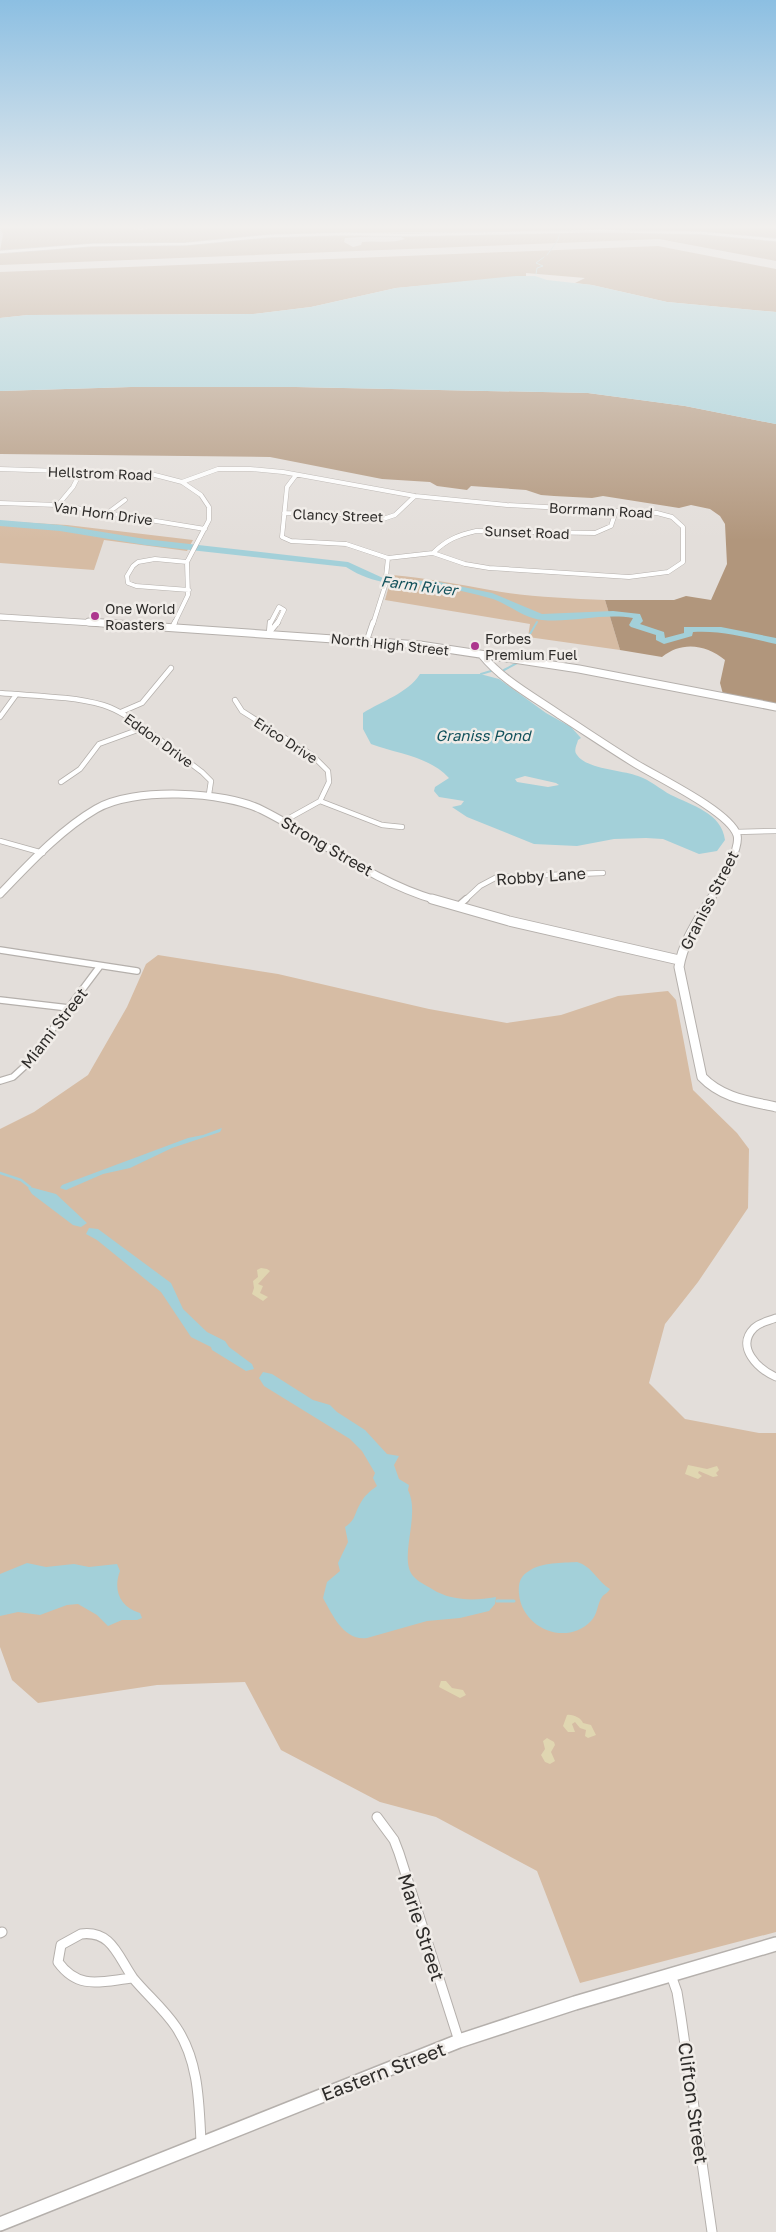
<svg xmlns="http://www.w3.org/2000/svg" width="776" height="2232" viewBox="0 0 776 2232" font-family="'Golos Text',sans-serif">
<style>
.green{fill:#d6bca4}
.forest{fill:#b1967c}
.sand{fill:#e0d6b1}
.water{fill:#a3d0d9;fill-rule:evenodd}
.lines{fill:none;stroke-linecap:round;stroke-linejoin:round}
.stream-far3{stroke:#a3d0d9;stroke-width:1}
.stream-far2{stroke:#a3d0d9;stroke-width:2}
.stream-far1{stroke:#a3d0d9;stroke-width:2.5}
.stream{stroke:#a3d0d9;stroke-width:3}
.river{fill:#a3d0d9;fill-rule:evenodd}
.street-far5-casing{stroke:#b5b0ac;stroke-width:4}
.street-far4-casing{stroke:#b5b0ac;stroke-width:5}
.street-far3-casing{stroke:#b5b0ac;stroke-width:6}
.street-far2-casing{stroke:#b5b0ac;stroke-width:8}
.street-far1-casing{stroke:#b5b0ac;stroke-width:9}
.street-casing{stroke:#b5b0ac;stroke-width:11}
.secondary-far3-casing{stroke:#b5b0ac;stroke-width:7}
.secondary-far2-casing{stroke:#b5b0ac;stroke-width:9}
.secondary-far1-casing{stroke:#b5b0ac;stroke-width:11}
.secondary-casing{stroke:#b5b0ac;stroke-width:16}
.street-far5{stroke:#fff;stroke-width:2.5}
.street-far4{stroke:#fff;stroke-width:4}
.street-far3{stroke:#fff;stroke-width:4.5}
.street-far2{stroke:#fff;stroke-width:5.5}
.street-far1{stroke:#fff;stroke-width:7}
.street{stroke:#fff;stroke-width:9}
.secondary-far3{stroke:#fff;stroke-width:5.5}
.secondary-far2{stroke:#fff;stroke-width:7}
.secondary-far1{stroke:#fff;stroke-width:9}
.secondary{stroke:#fff;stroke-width:13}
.poi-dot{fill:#ad378e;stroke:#f0ece8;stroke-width:2}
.labels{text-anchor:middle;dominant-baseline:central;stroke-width:5;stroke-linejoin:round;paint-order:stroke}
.far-street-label{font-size:14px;fill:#2e2c2a;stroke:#f0ece8}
.far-poi-label{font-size:14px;fill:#2e2c2a;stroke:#f0ece8;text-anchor:start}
.far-water-label{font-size:15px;font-style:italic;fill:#12515b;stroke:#f0ece8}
.street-label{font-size:16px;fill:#2e2c2a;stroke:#f0ece8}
.near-street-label{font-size:19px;fill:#2e2c2a;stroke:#f0ece8}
</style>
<rect width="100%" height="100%" fill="#e3deda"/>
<path class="green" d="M0 521 67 525 193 540 187 551 104 540 94 570 0 563Z
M392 575C426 578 457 584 490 590 528 597 566 598 605 600L620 650 528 637 530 624 385 600Z
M158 955 278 974 429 1009 507 1023 561 1015 618 996 668 991 676 1000 693 1090 737 1133 749 1149 748 1208 698 1282 665 1324 649 1383 685 1419 759 1433H776V1932L580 1983 537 1871 436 1817 380 1802 281 1750 245 1682 157 1685 38 1703 12 1680 0 1647V1129L34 1112 88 1075 127 1007 146 964Z"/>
<path class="forest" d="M0 228H126L141 230 150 228H776V238L698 232 626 230 318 233 189 243 116 244 0 251 3 234Z
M582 231 688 233 776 241V261L659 239 0 265V253L86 246 181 245 269 237 391 235 345 238 344 242 353 247 361 245 362 242C376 240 391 244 405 239L399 236Z
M658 246 776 269V312L667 302 592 285 575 283 585 278 526 273V276L396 288 311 307 253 314 28 315 0 318V272Z
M131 387H296L588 393 685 406 776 424V704L723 694 720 683 725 660C706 644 681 641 662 657L620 650 605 600H674L686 596 711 600 727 564 725 524 720 516 710 509 691 505 679 508 603 496 592 498 554 496 541 495 526 490 471 486 467 490 437 486 430 482 382 479 270 457 0 454V391Z"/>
<path class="sand" d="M261 1268 267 1269 270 1271 258 1284 263 1286 260 1293 268 1297 263 1301 252 1294 254 1288 253 1281 258 1277 257 1270Z
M688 1465 707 1469 717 1466 719 1470 716 1473 718 1476 713 1477 699 1471 698 1473 702 1476 698 1479 685 1474Z
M441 1681H446L452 1688 463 1690 466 1695 460 1698 439 1687Z
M567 1715C573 1714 581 1718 583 1723L591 1725 596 1735 588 1738 585 1736 586 1730 580 1728 575 1722 572 1724 575 1732H568L563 1726Z
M547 1738 554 1742 555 1745 551 1752 555 1761 550 1764 545 1762 541 1755 545 1749 543 1741Z"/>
<path class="water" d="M516 276H535L547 280 592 285 667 302 776 312V424L685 406 588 393 296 387H131L0 391V318L28 315 253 314 311 307 396 288Z
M420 674H480L499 679 546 713 571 727 581 738 578 740C577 745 573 750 577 755 586 769 622 770 638 776 650 780 660 789 671 795 691 805 722 813 725 840L717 851 699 854 663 839 646 838 614 839 577 846 534 844 467 817 452 807 461 805 464 801 439 797 434 791 435 787 449 778C429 756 397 754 371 744L363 729V713C382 701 408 693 420 674ZM525 776 556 783 559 785 548 787 517 782 515 779Z
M222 1128 220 1132 172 1148 130 1168 103 1174 66 1190 60 1188 62 1185 188 1138 203 1135Z
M30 1187 56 1194 87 1223 81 1227 73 1225 32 1194 28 1188Z
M89 1228 98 1229 171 1283 183 1309 207 1332 225 1341 229 1347 252 1364 254 1369 246 1371 212 1350 211 1347 191 1337 161 1292 97 1240 86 1234Z
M263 1372 272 1374 313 1400 330 1405 337 1412 365 1430 387 1454 399 1456 394 1465 399 1479 409 1485 408 1490C421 1515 398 1558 413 1576 418 1582 426 1585 432 1589 451 1601 474 1601 496 1597L495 1604 489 1611 460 1618 427 1621 367 1638C344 1641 333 1616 323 1598L327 1582 340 1571 338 1563 348 1542 345 1527C356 1520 354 1514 360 1504 364 1496 370 1491 377 1486L373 1478 375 1473 362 1451 350 1439 264 1386 259 1378Z
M577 1562C592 1566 598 1582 610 1589 608 1593 604 1594 602 1597 597 1604 598 1614 591 1621 566 1647 522 1628 519 1594 518 1584 520 1576 529 1571 541 1562 563 1563 577 1562Z
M27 1563 46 1567 74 1564 89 1567 117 1564 120 1571C113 1589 119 1607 140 1613L142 1618 137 1620H122L108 1626 97 1615 78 1604 67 1605 40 1615 18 1612 0 1616V1574Z"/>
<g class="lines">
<path class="stream-far3" d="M547 255 558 240 560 232
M536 274 537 268 543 266 536 263 544 257
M538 619 539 617"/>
<path class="stream-far2" d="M530 634 537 622
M504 670 517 663
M481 674 491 671"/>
<path class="stream-far1" d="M0 1173 21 1180 30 1187"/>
<path class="stream" d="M497 1601H514"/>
<path class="river" d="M0 520 60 525 145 539 348 562 383 578 439 582 492 593 542 614 613 611 640 614 643 621 640 624 664 632 665 638 684 633V627H721L776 638V644C749 638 721 630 693 632L692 636 664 644 656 640V635L631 627 629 625 633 618C602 613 572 623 542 620 523 618 510 605 493 599 472 593 451 588 430 586 396 583 376 586 346 567L145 545 60 531 0 526Z"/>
<defs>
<path id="street-far5" d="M0 252 92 245 186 244 270 236 344 234 409 235 600 231 702 233 776 240"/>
<path id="street-far4" d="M0 469 151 474 182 482 201 495 209 507V520L187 562 188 595 174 624
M296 475 287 487 282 537 291 541 346 544 388 558
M182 482 218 469H250L283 472 415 496 507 505 657 513 672 517 683 527V562L668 572 629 577 489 568 465 564 433 553 388 558
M0 503 58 505 205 529
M58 505 73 487 81 471
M109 512 125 500
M284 513 339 514 383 519 395 515 415 496
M433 553C446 540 458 535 476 531L595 533 611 526 616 511
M187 562 155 559 138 562 133 566 127 576 128 583 136 586 189 590
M270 624 279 607 284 610 277 624
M373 624 385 586 388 558"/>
<path id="street-far3" d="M270 622 269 633 278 622
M173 626 175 622
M367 640 373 622
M0 693C34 696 71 696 103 705 131 713 177 754 202 772L211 781 209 794
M235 700 242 711 312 755 328 771 329 782 320 801 284 821
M121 712 142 703 171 668
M0 717 16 695
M61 782 80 769 99 744 143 728
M320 801 382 825 402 827
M736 832 776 831
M0 841 43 853
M465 900 480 886 497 877 603 873"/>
<path id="street-far2" d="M458 906 466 899
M0 950 137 971
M0 1000 69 1008
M0 1081 13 1077 25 1066 100 966"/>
<path id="street-far1" d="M776 1318C769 1321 760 1322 754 1328 735 1347 758 1369 776 1377"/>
<path id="street" d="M377 1817 394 1840 399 1853 459 2041
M0 1933 2 1932
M81 1934C112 1930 118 1957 133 1978 102 1981 79 1991 58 1962L61 1945Z
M671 1975 677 1992 681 2017 712 2232
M133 1978C147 1995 164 2009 176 2027 199 2061 199 2103 201 2142"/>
<path id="secondary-far3" d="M0 617 110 624"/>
<path id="secondary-far2" d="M89 622 420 645 579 669 776 707
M482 655C502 680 534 697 560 715 585 731 610 748 636 764 659 778 730 812 737 835 741 849 718 887 710 900
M0 894C29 864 60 830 96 809 132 787 225 791 262 810 320 839 373 882 436 900"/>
<path id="secondary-far1" d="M432 899 509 921 679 960
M711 899C698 921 683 942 679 967L702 1077C722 1098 749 1101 776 1107"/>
<path id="secondary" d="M0 2224 459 2041 575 2003 776 1944"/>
</defs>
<use href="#street-far5" class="street-far5-casing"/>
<use href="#street-far4" class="street-far4-casing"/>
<use href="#street-far3" class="street-far3-casing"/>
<use href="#street-far2" class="street-far2-casing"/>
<use href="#street-far1" class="street-far1-casing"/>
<use href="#street" class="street-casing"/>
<use href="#secondary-far3" class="secondary-far3-casing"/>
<use href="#secondary-far2" class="secondary-far2-casing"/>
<use href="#secondary-far1" class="secondary-far1-casing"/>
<use href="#secondary" class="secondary-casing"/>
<use href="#street-far5" class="street-far5"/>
<use href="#street-far4" class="street-far4"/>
<use href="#street-far3" class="street-far3"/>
<use href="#street-far2" class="street-far2"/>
<use href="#street-far1" class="street-far1"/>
<use href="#street" class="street"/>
<use href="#secondary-far3" class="secondary-far3"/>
<use href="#secondary-far2" class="secondary-far2"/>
<use href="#secondary-far1" class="secondary-far1"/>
<use href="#secondary" class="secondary"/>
</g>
<linearGradient id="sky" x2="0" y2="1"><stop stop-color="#8cbfe2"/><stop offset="0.42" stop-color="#f2f0ee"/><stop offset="1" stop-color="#f2f0ee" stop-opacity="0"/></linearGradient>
<rect width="776" height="540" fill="url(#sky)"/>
<g class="poi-dot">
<circle cx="95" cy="616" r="5"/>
<circle cx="475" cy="646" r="5"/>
</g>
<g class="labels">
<g class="far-street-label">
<text transform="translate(100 473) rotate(2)">Hellstrom Road</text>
<text transform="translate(601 510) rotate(3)">Borrmann Road</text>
<text transform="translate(103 513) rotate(8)">Van Horn Drive</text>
<text transform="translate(338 515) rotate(2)">Clancy Street</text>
<text transform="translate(527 532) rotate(2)">Sunset Road</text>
<text transform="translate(390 644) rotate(6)">North High Street</text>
<text transform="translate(159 740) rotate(36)">Eddon Drive</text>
<text transform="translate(286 740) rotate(33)">Erico Drive</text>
</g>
<g class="far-poi-label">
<text x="105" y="608">One World<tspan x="105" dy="16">Roasters</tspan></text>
<text x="485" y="638">Forbes<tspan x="485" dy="16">Premium Fuel</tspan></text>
</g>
<g class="far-water-label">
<text transform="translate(419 585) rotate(7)">Farm River</text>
<text x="483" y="735">Graniss Pond</text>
</g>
<g class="street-label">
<text transform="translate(327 846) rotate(30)">Strong Street</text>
<text transform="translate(541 876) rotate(-4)">Robby Lane</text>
<text transform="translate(709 900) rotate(-63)">Graniss Street</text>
<text transform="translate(54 1028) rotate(-52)">Miami Street</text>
</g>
<g class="near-street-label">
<text transform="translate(422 1927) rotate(72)">Marie Street</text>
<text transform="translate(383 2071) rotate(-21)">Eastern Street</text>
<text transform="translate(694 2103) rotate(82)">Clifton Street</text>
</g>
</g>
</svg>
